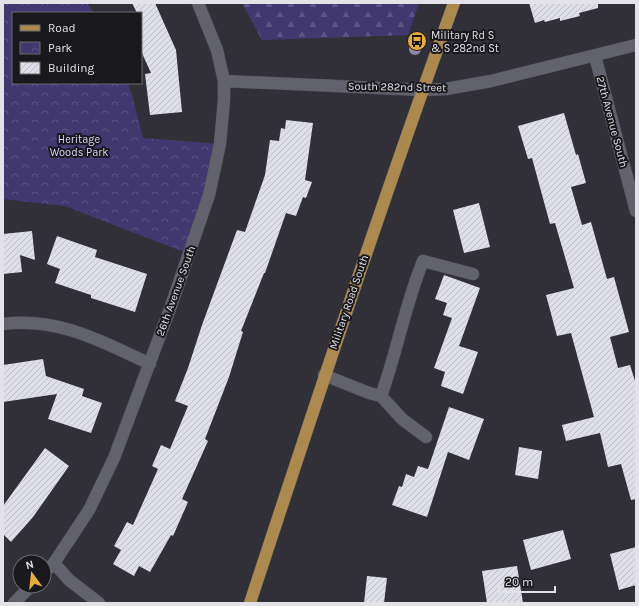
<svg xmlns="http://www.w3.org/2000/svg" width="639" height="606" viewBox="0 0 639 606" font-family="Karla,sans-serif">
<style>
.forest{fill:url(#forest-firs)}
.park{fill:url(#park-crowns)}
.building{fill:url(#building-hatch)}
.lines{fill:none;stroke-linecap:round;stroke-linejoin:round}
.minor-casing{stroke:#4d4d54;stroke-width:13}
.major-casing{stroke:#4d4d54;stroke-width:13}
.minor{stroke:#62626c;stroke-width:12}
.major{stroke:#ac8a4d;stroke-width:12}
.tree{fill:#8d8ba5}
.labels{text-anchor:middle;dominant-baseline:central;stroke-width:4;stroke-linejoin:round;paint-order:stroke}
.poi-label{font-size:11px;fill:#e2e2e8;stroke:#19191d;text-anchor:start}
.street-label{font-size:11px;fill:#e2e2e8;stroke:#19191d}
.park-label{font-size:11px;fill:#d9d5fd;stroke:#19191d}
</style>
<defs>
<pattern id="forest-firs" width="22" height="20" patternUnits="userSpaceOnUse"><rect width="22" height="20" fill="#423870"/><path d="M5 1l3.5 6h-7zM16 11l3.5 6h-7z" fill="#5d5484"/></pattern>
<pattern id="park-crowns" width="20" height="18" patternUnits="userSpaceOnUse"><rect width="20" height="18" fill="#423870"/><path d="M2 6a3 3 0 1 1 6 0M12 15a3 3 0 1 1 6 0" fill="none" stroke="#5d5484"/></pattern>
<pattern id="building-hatch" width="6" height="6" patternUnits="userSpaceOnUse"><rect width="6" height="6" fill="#dfdfea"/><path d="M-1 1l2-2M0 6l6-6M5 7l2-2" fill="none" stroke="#c0c0c9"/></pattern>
</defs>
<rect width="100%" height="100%" fill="#313039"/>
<path class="forest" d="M242 3H419L408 35 262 40Z"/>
<path class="park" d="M3 3H87L94 13H13V83H128L132 95 143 138 220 144 189 254 65 206 3 199Z"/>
<path class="building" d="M132 3H155L176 50 182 112 150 115 145 74 151 73 141 51V13H137Z
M529 3H598V8L579 13 580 16 560 21V18L545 22 544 20 535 23Z
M564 113 576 155 578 154 586 183 571 187 582 225 591 222 607 279 614 277 629 332 610 337 618 368 630 365 636 384V499L631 500 621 464 608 467 600 433 566 441 562 425 594 417 571 333 557 336 546 295 574 288 555 223 550 224 532 158 528 159 518 126Z
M286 120 313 123 305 180 312 182 306 198 303 197 296 216 286 213 265 273H264L241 331 243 332 229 377 205 439 208 441 182 499 188 502 173 536 171 535 150 572 139 566 134 576 113 564 121 550 114 546 127 522 133 525 158 469 152 466 161 445 170 449 188 406 175 401 188 368 202 325 237 230 245 232 265 175 270 140 279 141 281 128 285 129Z
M479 203 490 247 464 253 453 210Z
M32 231 35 260 20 255 22 272 3 274V234Z
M57 236 97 250 95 257 147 274 135 312 91 298V295L55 283 60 269 47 264Z
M444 275 480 288 459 346 478 352 463 394 441 386 445 372 434 368 452 318 443 315 447 303 435 299Z
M43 359 46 376 84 389 82 396 102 403 91 433 48 419 57 394 3 402V365Z
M449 407 484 419 469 460 448 452 427 517 392 505 399 486 402 487 406 474 414 477 418 466 428 469Z
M519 447 542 451 538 479 515 475Z
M45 448 69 466 33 517 11 542 3 534V506Z
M563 530 571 559 531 570 523 540Z
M636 547V585L619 590 610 554Z
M517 566 523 603H487L482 571Z
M367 576 387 578 384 603H364Z"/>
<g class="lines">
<defs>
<path id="minor" d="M595 56 636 211
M224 81 423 90 446 89 491 81 636 45
M3 324C58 317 101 341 150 364
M324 375 369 393 381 396C397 352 405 305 423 261L473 274
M381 396 402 419 426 437
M54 563 69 580 99 603
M44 573 54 563 89 510 114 458 171 306 209 195 220 144 224 100V81L217 50 198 3
M14 603 31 586"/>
<path id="major" d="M250 603C316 402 382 202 454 3"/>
</defs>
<use href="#minor" class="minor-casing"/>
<use href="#major" class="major-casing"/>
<use href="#minor" class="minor"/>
<use href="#major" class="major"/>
</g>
<circle class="tree" cx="415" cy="49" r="6"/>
<defs>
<symbol id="bus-disc" viewBox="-11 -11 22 22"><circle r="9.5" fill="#e8ac37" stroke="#19191d"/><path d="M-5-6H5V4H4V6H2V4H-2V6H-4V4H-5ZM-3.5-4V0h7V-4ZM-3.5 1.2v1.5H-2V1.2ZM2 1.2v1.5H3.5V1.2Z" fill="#111"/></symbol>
</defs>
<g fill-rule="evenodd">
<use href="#bus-disc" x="406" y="30" width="22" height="22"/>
</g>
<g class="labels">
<g class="poi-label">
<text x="431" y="35">Military Rd S<tspan x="431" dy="13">&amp; S 282nd St</tspan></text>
</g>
<g class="street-label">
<text transform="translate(397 87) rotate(1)">South 282nd Street</text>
<text transform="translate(612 122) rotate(75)">27th Avenue South</text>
<text transform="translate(176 291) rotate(-70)">26th Avenue South</text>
<text transform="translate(349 302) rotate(-71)">Military Road South</text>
</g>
<g class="park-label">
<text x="79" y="139">Heritage<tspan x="79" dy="13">Woods Park</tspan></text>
</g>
</g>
<rect width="639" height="606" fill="none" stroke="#e2e2e8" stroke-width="8"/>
<rect x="12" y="12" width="130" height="72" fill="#19191d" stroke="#69696e"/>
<rect x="20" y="25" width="20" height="6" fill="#ac8a4d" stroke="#69696e"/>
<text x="48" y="32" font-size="12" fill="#e2e2e8">Road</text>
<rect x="20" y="42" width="20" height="12" fill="url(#park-crowns)" stroke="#69696e"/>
<text x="48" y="52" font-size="12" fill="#e2e2e8">Park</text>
<rect x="20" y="62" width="20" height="12" fill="url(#building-hatch)" stroke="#69696e"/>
<text x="48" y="72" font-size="12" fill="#e2e2e8">Building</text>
<g transform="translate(32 574) rotate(345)"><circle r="19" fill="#19191d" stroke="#69696e"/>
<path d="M0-3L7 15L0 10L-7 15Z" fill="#e8ac37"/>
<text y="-6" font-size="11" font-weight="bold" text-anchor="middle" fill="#e2e2e8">N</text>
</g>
<path d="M499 586v6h56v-6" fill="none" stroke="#e2e2e8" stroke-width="2"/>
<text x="505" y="586" font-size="12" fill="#e2e2e8" stroke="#19191d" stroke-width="3" paint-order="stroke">20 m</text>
</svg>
